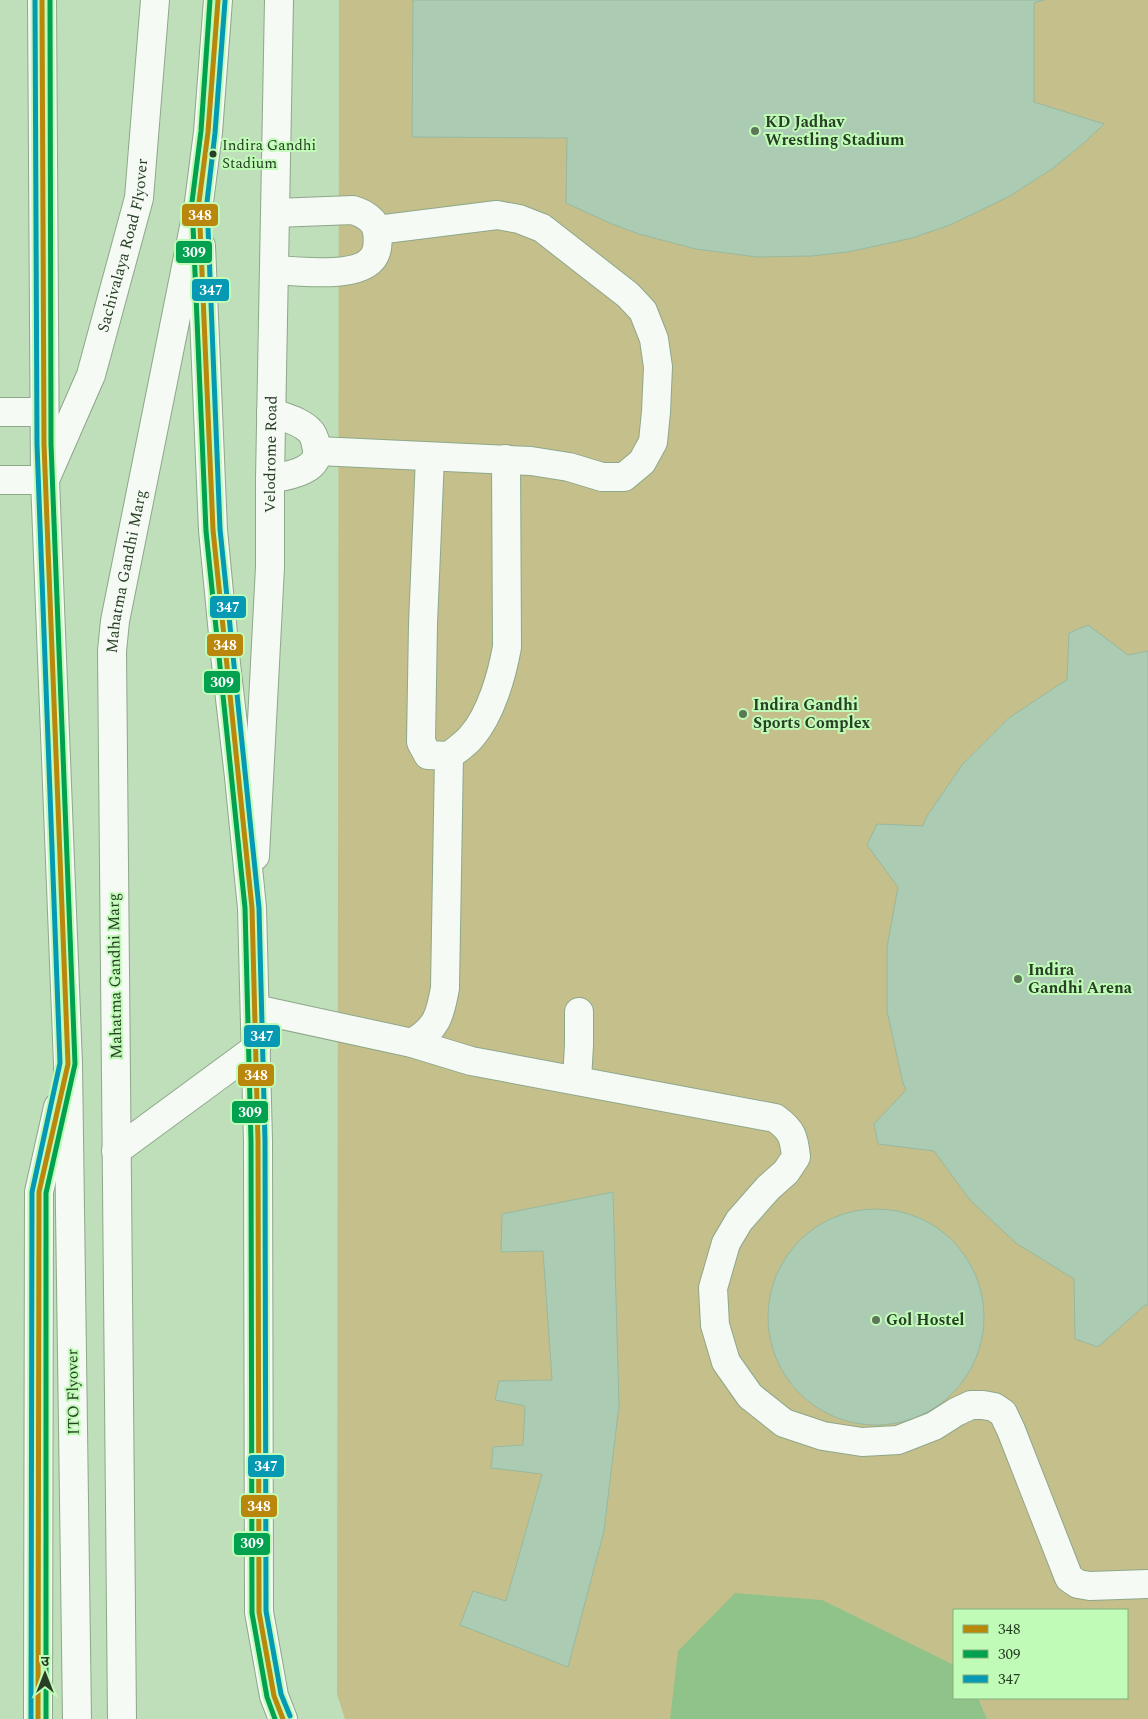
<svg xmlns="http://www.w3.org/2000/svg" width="1148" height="1719" viewBox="0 0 1148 1719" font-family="Spectral,'Noto Sans Devanagari',serif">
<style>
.green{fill:#c5c08b;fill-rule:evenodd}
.water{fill:#90c389}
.building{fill:#abccb2;stroke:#98b89f}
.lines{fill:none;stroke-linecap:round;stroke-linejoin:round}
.minor-casing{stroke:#8ea78a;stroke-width:30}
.major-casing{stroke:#8ea78a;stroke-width:30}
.highway-casing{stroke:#8ea78a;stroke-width:30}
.minor{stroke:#f5faf4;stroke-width:28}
.major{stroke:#f5faf4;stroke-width:28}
.highway{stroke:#f5faf4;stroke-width:28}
.bus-1-casing{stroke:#c0fbb7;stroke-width:9}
.bus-2-casing{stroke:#c0fbb7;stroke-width:9}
.bus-3-casing{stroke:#c0fbb7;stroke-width:9}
.bus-1{stroke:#b9870b;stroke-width:5}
.bus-2{stroke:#02a14f;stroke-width:5}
.bus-3{stroke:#0699b4;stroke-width:5}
.poi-dot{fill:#5c7758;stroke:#c0fbb7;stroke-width:2}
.bus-dot{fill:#273f24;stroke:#c0fbb7;stroke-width:2}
.labels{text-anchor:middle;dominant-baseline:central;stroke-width:4;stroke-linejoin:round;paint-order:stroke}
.bus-label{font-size:15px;fill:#273f24;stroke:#c0fbb7;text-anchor:start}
.poi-label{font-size:16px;font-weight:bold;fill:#273f24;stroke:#c0fbb7;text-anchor:start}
.street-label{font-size:16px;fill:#273f24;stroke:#c0fbb7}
.line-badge{stroke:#c0fbb7;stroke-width:2}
.badge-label{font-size:14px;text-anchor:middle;font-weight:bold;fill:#fff}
</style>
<rect width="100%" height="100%" fill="#bedfb9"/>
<path class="green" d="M339 0H1148V1719H345L337 1694ZM954 1610H1127V1698H954Z"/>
<path class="water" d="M735 1593 822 1600 954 1665V1698H978L987 1719H670L678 1651Z"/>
<path class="building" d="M413 0H1045L1034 3V102L1104 124 1085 142 1052 169 1008 197 950 225 912 238 848 252 811 256 757 257 696 249 639 234 612 224 566 203 567 138 412 137Z
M1088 625 1128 655 1148 651V1305H1145L1098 1347 1075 1339 1074 1279 1016 1243 970 1200 934 1151 878 1144 874 1124 906 1090 903 1083 887 1011V947L898 887 867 845 877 824 923 826 927 816 962 765 1009 718 1060 684 1067 680 1069 633Z
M613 1192 619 1405 604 1531 568 1667 460 1625 473 1591 506 1601 542 1474 491 1468 493 1447 523 1445 525 1406 495 1400 499 1381 552 1380 543 1251 501 1252 502 1214Z
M768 1317a108 108 0 1 1 216 0a108 108 0 1 1-216 0Z"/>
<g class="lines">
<defs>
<g id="minor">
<path d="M274 270C298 271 367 281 376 252 378 247 378 237 377 232 376 220 363 213 353 210L275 213"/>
<path d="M0 412H44"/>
<path d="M318 451 531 461 569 467 602 477H624L642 462 653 442 656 412 658 367 654 339 643 311 628 295 542 228 519 219 497 215 377 230"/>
<path d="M270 479C287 476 324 471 316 445 315 440 313 434 310 431 301 421 283 417 271 412"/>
<path d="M0 480H45"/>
<path d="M449 756C456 750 466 744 472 736 491 714 502 675 507 647L506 459"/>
<path id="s1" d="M255 856 270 567V479L279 0"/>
<path d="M255 1009 412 1043 471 1061 775 1118C792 1130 794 1137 796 1157L786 1172 768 1188 739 1221 726 1243 713 1288 715 1325 726 1362 750 1396 784 1423 823 1436 862 1442 898 1440 934 1426 956 1412 971 1405H983L994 1407 1003 1413 1011 1430 1069 1578 1078 1584 1090 1586 1148 1584"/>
<path d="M412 1043C437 1028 440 1016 445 988L449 756 428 755 421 742 423 624 430 457"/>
<path d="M577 1080 579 1045V1012"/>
</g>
<path id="major" d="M42 0 45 480"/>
<g id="highway">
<path d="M201 246 213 530 225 655 239 777 252 908 258 1141 259 1612 274 1696 283 1719"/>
<path d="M116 1151 256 1048"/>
<path d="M38 1719 39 1192 58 1107"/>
<path id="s2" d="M77 1719 68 1064 45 480 91 375 139 198 155 0"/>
<path id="s3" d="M122 1719 112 651 115 621 199 202 208 132 218 0"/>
</g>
</defs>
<use href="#minor" class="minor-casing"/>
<use href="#major" class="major-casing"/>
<use href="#highway" class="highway-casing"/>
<use href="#minor" class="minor"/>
<use href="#major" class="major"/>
<use href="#highway" class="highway"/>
<defs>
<path id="bus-1" d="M218 0 208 132 199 202 213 530 252 908 258 1141 259 1612 274 1696 283 1719
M38 1719 39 1192 68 1064 44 444 42 0"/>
<path id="bus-2" d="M210 0 201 131 192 202 206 531 245 908 251 1141 252 1613 267 1697 275 1719
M46 1719V1193L75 1064 51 444 50 0"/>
<path id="bus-3" d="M225 1 215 133 207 202 220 529 259 908 265 1141 266 1611 281 1694 290 1716
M31 1719 32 1192 60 1063 37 444 35 0"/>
</defs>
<use href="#bus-1" class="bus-1-casing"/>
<use href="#bus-2" class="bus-2-casing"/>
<use href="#bus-3" class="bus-3-casing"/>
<use href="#bus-1" class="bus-1"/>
<use href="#bus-2" class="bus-2"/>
<use href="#bus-3" class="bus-3"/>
</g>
<g class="poi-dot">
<circle cx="755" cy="131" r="5"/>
<circle cx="743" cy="714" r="5"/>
<circle cx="1018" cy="979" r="5"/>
<circle cx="876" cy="1320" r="5"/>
</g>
<circle class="bus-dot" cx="213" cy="154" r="4.5"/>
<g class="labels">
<g class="bus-label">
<text x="222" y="145">Indira Gandhi<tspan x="222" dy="18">Stadium</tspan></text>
</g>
<g class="poi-label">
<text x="765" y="122">KD Jadhav<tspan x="765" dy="18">Wrestling Stadium</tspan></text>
<text x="753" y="705">Indira Gandhi<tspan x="753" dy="18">Sports Complex</tspan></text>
<text x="1028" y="970">Indira<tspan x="1028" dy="18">Gandhi Arena</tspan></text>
<text x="886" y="1320">Gol Hostel</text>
</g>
<g class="street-label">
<text stroke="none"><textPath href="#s2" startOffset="1488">Sachivalaya Road Flyover</textPath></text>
<text stroke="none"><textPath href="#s1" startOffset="402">Velodrome Road</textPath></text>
<text stroke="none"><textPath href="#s3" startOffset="1149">Mahatma Gandhi Marg</textPath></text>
<text transform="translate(115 976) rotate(-91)">Mahatma Gandhi Marg</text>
<text transform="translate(73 1392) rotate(-91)">ITO Flyover</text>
</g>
</g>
<g class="line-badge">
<rect x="181" y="203" width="38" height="24" rx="5" fill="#b9870b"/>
<rect x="175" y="240" width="38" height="24" rx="5" fill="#02a14f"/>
<rect x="191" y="278" width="39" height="24" rx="5" fill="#0699b4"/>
<rect x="209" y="595" width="38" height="24" rx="5" fill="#0699b4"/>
<rect x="206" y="633" width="38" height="24" rx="5" fill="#b9870b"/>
<rect x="203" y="670" width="38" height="24" rx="5" fill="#02a14f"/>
<rect x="243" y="1024" width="38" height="24" rx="5" fill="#0699b4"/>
<rect x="237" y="1063" width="38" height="24" rx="5" fill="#b9870b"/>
<rect x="231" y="1100" width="38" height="24" rx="5" fill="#02a14f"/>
<rect x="247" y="1454" width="38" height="24" rx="5" fill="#0699b4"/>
<rect x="240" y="1494" width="38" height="24" rx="5" fill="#b9870b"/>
<rect x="233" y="1532" width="38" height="24" rx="5" fill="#02a14f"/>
</g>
<g class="badge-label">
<text x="200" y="220">348</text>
<text x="194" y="257">309</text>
<text x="211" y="295">347</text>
<text x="228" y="612">347</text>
<text x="225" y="650">348</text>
<text x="222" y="687">309</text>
<text x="262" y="1041">347</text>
<text x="256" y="1080">348</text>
<text x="250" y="1117">309</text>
<text x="266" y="1471">347</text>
<text x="259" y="1511">348</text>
<text x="252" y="1548">309</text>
</g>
<rect x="953" y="1609" width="175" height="90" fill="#c0fbb7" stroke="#83b07c"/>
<rect x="963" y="1625" width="25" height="8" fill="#b9870b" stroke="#83b07c"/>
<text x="998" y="1634" font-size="15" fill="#273f24">348</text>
<rect x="963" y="1650" width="25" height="8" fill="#02a14f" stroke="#83b07c"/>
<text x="998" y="1659" font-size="15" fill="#273f24">309</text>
<rect x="963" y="1675" width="25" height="8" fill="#0699b4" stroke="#83b07c"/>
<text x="998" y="1684" font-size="15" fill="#273f24">347</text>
<g transform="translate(45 1674)" stroke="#c0fbb7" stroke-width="4" paint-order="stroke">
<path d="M0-4L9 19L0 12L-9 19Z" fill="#273f24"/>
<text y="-8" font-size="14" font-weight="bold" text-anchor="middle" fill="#273f24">उ</text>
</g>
</svg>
